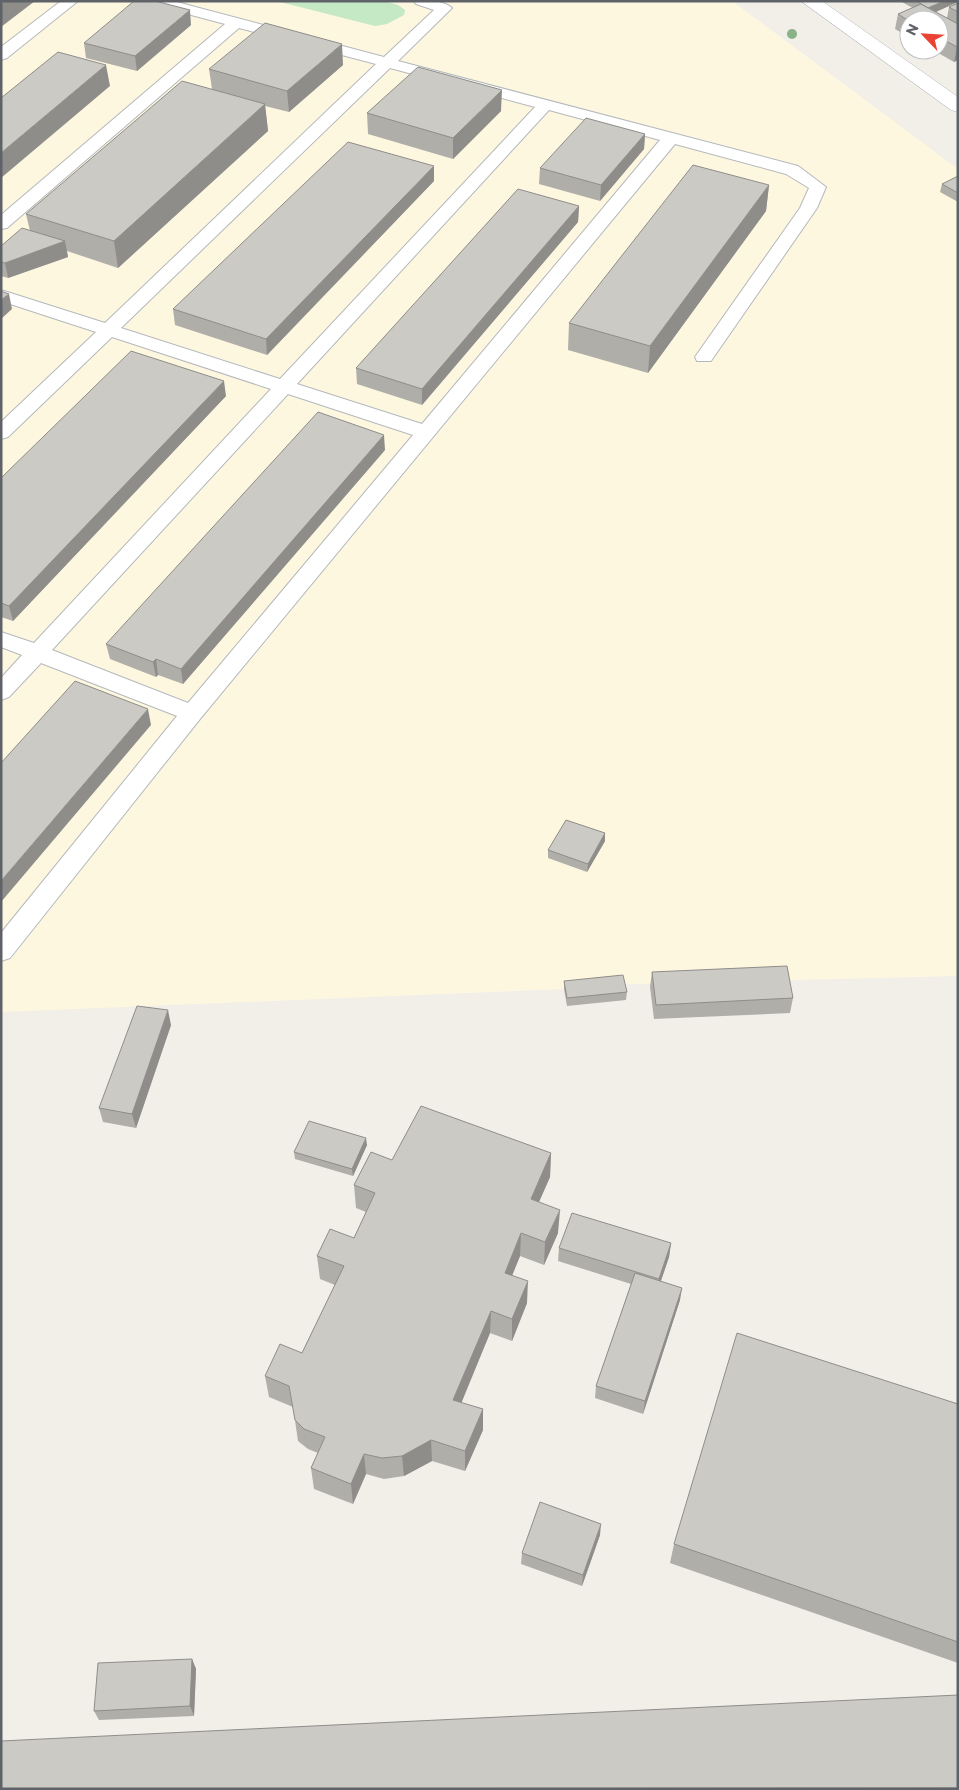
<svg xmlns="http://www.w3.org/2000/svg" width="959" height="1790" viewBox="0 0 959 1790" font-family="Commissioner,sans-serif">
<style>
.commercial{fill:#fef7e0}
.green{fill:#c5e8c5}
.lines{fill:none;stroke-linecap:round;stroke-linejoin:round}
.service-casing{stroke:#b5b8bc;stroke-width:2}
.minor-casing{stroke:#b5b8bc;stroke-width:1}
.service{fill:#fff;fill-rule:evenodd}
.minor{fill:#fff;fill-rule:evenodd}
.tree{fill:#89b387}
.wall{fill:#afaea9}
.shaded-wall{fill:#8f8d8a}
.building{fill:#cccac5;stroke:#8f8d8a}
</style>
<rect width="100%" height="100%" fill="#f1efe8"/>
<path class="commercial" d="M1 1H732L958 169V976L595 985 564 989 1 1012Z"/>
<path class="green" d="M276 1H385L398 5 405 10 404 15 387 24 375 26Z"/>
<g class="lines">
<defs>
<path id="service" d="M61 1H78L7 58 1 60V47Z
M148 1H173L384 57 434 10 416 4 414 1C425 1 444 0 452 8L398 61 798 166 826 187 817 208 711 361H697L695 357 800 208 809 188 786 174 675 144 200 719 10 958 1 961V933L177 716 41 663 9 697 1 700V678L22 655 1 647V632L34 643 271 389 112 337 8 437 1 439V422L96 332 1 301V290L105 323 376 64 239 28 7 228 1 229V215L225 24 150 4ZM390 68 535 107 280 379 121 328ZM549 110 660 140 422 424 297 384ZM288 394 413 435 188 703 52 650Z"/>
<path id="minor" d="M801 1H822L958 97V112L951 110Z"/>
</defs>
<use href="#service" class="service-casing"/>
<use href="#minor" class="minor-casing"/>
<use href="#service" class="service"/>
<use href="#minor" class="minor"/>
</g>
<circle class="tree" cx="792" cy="34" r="5"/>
<path class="wall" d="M900 1H958L935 12 947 18 949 7 958 3V60L954 62 933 50H939V20H909V37L895 29 898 14 913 8Z
M191 25 137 71 86 58 84 43Z
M343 65 289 112 265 106 268 131 118 268 67 251 68 257 8 278 1 276V246L30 231 26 214 212 89 209 69Z
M501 111 453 159 368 134 367 113Z
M645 134 644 149 600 201 539 184 540 168Z
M958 176V202L940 192 942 184Z
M434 181 267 355 175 325 173 309Z
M769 185 766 211 648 373 568 350 569 323Z
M579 206 578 222 422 405 357 384 356 368Z
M226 396 13 621 1 617V478Z
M385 450 183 684 158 675 156 677 110 659 106 644Z
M605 833V841L587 872 548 858V850Z
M652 972 793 998 790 1013 654 1019 650 987Z
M564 981 627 992 626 1000 567 1006 564 989Z
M171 1025 136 1128 103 1122 99 1108Z
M367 1145 353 1176 295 1159 294 1152Z
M551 1153 550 1177 539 1202 558 1233 544 1265 520 1256 512 1276 527 1303 512 1341 490 1333 461 1402 483 1430 465 1471 432 1461 404 1476 384 1479 366 1474 353 1504 314 1489 311 1468 318 1453 308 1449 298 1441 293 1407 269 1397 265 1376 302 1353 335 1285 320 1279 317 1256 354 1238 366 1212 356 1208 354 1185 392 1160Z
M671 1243 669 1257 661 1281 680 1300 643 1414 595 1398 596 1386 631 1284 558 1261 559 1248Z
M958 1404V1663L670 1563 674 1544Z
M600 1535 582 1586 521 1564 522 1553Z
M192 1659 196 1669 194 1716 99 1720 94 1711Z"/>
<path class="shaded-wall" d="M4 1H35L1 27V3Z
M944 1 958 2 927 16 928 8Z
M190 10 191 25 137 71 135 56Z
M342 44 343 65 289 112 287 91Z
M958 46V60L954 62 957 47Z
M106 65 110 86 1 178V153Z
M502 90 501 111 453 159V138Z
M265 104 268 131 118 268 114 241Z
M645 134 644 149 600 201 601 185Z
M434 166V181L267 355 266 339Z
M769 185 766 211 648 373 650 346Z
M579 206 578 222 422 405V389Z
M65 241 68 257 8 278 5 263Z
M9 294 12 309 1 319V300Z
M224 381 226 396 13 621 9 606Z
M384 435 385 450 183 684 181 669Z
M156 659 158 675 156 677 153 662Z
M148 709 151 725 1 902V881Z
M605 833V841L587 872 588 864Z
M168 1010 171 1025 136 1128 132 1114Z
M366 1138 367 1145 353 1176 352 1169Z
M551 1153 550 1177 530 1222 531 1199Z
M560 1210 558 1233 544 1265 545 1242Z
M521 1233 520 1256 504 1295 505 1273Z
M671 1243 669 1257 657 1292 659 1279Z
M528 1281 527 1303 512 1341V1319Z
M682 1288 680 1300 643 1414 645 1401Z
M491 1311 490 1333 454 1421 453 1400Z
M483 1409V1430L465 1471V1451Z
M431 1440 432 1461 404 1476 402 1456Z
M364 1454 366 1474 353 1504 351 1484Z
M601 1524 600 1535 582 1586 583 1575Z
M192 1659 196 1669 194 1716 190 1706Z"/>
<path class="building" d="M134 1H155L190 10 135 56 84 43Z
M916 1H944L928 8Z
M958 3V12L949 7Z
M921 4 958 24V46L957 47 939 37V20L909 21 898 14Z
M265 23 342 44 287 91 209 69Z
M58 52 106 65 1 153V98Z
M418 67 502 90 453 138 367 113Z
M182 81 265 104 114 241 26 214Z
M586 118 645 134 601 185 540 168Z
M348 142 434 166 266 339 173 309Z
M693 165 769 185 650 346 569 323Z
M958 176V193L942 184Z
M518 189 579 206 422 389 356 368Z
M22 228 65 241 5 263 1 262V246Z
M1 291 9 294 1 300Z
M131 351 224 381 9 606 1 603V478Z
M318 412 384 435 181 669 156 659 153 662 106 644Z
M75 681 148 709 1 881V763Z
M566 820 605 833 588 864 548 850Z
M787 966 793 998 656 1005 652 972Z
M623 975 627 992 567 998 564 981Z
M137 1006 168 1010 132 1114 99 1108Z
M421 1106 551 1153 531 1199 560 1210 545 1242 521 1233 505 1273 528 1281 512 1319 491 1311 453 1400 483 1409 465 1451 431 1440 402 1456 382 1458 364 1454 351 1484 311 1468 325 1437 304 1429 295 1420 289 1386 265 1376 280 1344 302 1353 344 1266 317 1256 330 1229 354 1238 375 1193 354 1185 371 1152 392 1160Z
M309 1121 366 1138 352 1169 294 1152Z
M572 1213 671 1243 659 1279 559 1248Z
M635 1273 682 1288 645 1401 596 1386Z
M737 1333 958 1404V1642L674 1544Z
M540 1502 601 1524 583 1575 522 1553Z
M192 1659 190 1706 94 1711 98 1663Z
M958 1695V1788L1 1789V1741Z"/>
<rect width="959" height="1790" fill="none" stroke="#5f6368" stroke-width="5"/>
<g transform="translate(924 35) rotate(295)"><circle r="24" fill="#ffffff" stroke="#bfc1c3"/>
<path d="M0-4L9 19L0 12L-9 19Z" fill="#ea4335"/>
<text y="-8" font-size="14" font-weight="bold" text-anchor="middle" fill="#5f6368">N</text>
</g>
</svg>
